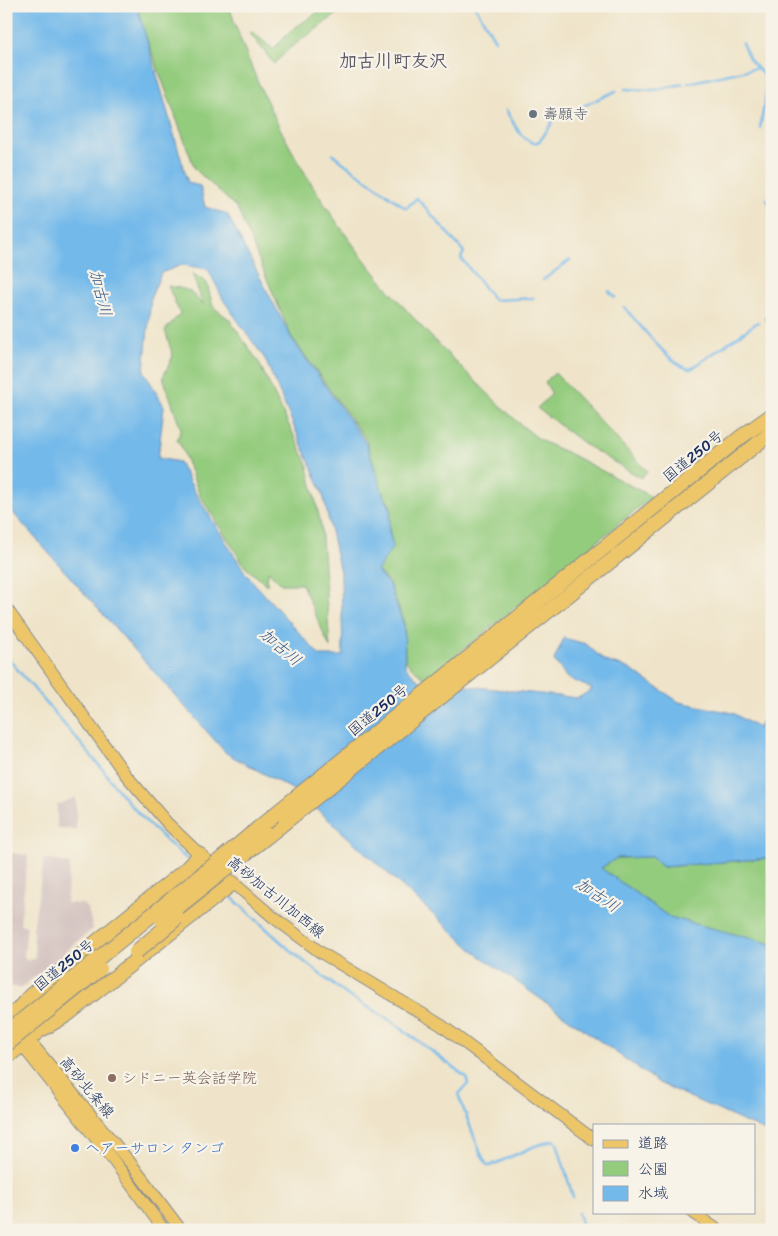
<svg xmlns="http://www.w3.org/2000/svg" width="778" height="1236" viewBox="0 0 778 1236" font-family="Sriracha,'Klee One',sans-serif">
<style>
.industrial{fill:#d1bfbd}
.green{fill:#94cc7e;stroke:#587e6e}
.water{fill:#73b9ea;stroke:#4774a4;fill-rule:evenodd}
.lines{fill:none;stroke-linecap:round;stroke-linejoin:round}
.stream{stroke:#73b9ea;stroke-width:2.5}
.primary-casing{stroke:#858a94;stroke-width:13}
.highway-casing{stroke:#858a94;stroke-width:16}
.primary{stroke:#ecc669;stroke-width:11}
.highway{stroke:#ecc669;stroke-width:14}
.highway-bridge-casing{stroke:#858a94;stroke-width:16;stroke-linecap:butt}
.highway-bridge{stroke:#ecc669;stroke-width:14}
.worship-dot{fill:#6b7280;stroke:#f7f3e8;stroke-width:2}
.education-dot{fill:#8d6e63;stroke:#f7f3e8;stroke-width:2}
.shop-dot{fill:#3f7fe0;stroke:#f7f3e8;stroke-width:2}
.labels{text-anchor:middle;dominant-baseline:central;stroke-width:4.5;stroke-linejoin:round;paint-order:stroke}
.worship-label{font-size:15px;fill:#5b616d;stroke:#f7f3e8;text-anchor:start}
.street-label{font-size:15px;fill:#1b2f5e;stroke:#f7f3e8}
.education-label{font-size:15px;fill:#785e54;stroke:#f7f3e8;text-anchor:start}
.shop-label{font-size:15px;fill:#366cbe;stroke:#f7f3e8;text-anchor:start}
.water-label{font-size:16px;font-style:italic;fill:#355888;stroke:#f7f3e8}
.quarter-label{font-size:18px;font-weight:bold;fill:#595565;stroke:#f7f3e8}
</style>
<rect width="100%" height="100%" fill="#f7f3e8"/>
<filter id="ink" filterUnits="userSpaceOnUse"><feTurbulence type="fractalNoise" baseFrequency=".02" numOctaves="2"/><feDisplacementMap in="SourceGraphic" scale="10" xChannelSelector="R" yChannelSelector="G"/><feConvolveMatrix kernelMatrix="1 2 1 2 8 2 1 2 1" color-interpolation-filters="sRGB"/></filter>
<filter id="wash" filterUnits="userSpaceOnUse"><feTurbulence type="fractalNoise" baseFrequency=".0096" numOctaves="4" result="noise"/><feDisplacementMap in="SourceGraphic" scale="20" xChannelSelector="R" yChannelSelector="G"/><feGaussianBlur stdDeviation="1.12" result="paint"/><feColorMatrix in="noise" values="0 0 0 0 0 0 0 0 0 0 0 0 0 0 0 0 0 1.4 0 .05"/><feComposite in="paint" operator="in"/></filter>
<g filter="url(#wash)">
<rect width="100%" height="100%" fill="#efe4c9"/>
<path class="industrial" d="M76 797V829L57 828V805Z
M6 853 28 855 20 924 27 926 24 956 27 961 35 957 33 929 44 859 70 864 66 903 83 904 88 910 93 929 21 988 6 986Z"/>
<path class="green" d="M138 6H229C276 151 357 266 465 371 488 393 510 417 535 436 545 444 560 449 572 455 599 469 625 483 652 497L426 680 405 661 404 623 389 583 376 569 392 544 389 529 391 507 382 492 366 440 291 336 237 208 195 169 140 21Z
M327 6H348L289 49 274 64 250 33 252 32 273 49 293 29Z
M192 273 207 283 213 307 229 319 259 363 307 463 321 525 330 648 302 584H281L268 571 267 585 246 568 200 496 182 448 177 440 181 429 163 377 173 356 165 330 180 314 168 286C190 290 188 288 203 305Z
M555 373 647 471 641 478 587 446 537 408 552 394 545 382Z
M651 857 663 867 772 858V944L669 917 601 868 617 858Z"/>
<path class="water" d="M6 6H137L188 183 200 186 205 207 227 214 292 339 366 443 383 494 391 509 389 531 393 546 377 571 390 586 404 626 405 666 419 681 578 698 593 689 567 678 554 660 564 638 586 644 605 661 628 668 679 702 733 713 758 728 772 704V858L663 867 651 857 617 858 601 868 669 917 772 944V1134L754 1126V1125H751L659 1083 476 953 299 793 226 753 6 505ZM182 265 208 269 224 301 265 359 323 494 341 577 343 656H320L246 574 196 494 179 462 158 458 164 406 144 371 151 297 161 273Z"/>
<g class="lines">
<path class="stream" d="M475 6 495 40
M742 43 750 60 762 73 765 79 766 95 760 128
M765 79 772 78
M688 83 757 68
M625 89 654 90 683 84
M596 100 616 91
M506 110C513 122 520 139 534 143L540 141 556 117 577 110 593 101
M333 154 341 161 406 208 417 198 464 252 461 258 494 300 534 298
M767 199 772 211
M543 280 570 260
M609 291 615 297
M624 307C637 321 673 369 691 369L758 322
M765 318 772 324
M6 656 104 771C127 805 157 833 188 860
M227 893 291 951 311 967 347 995 390 1020 466 1077 468 1084 459 1094V1097L480 1152 487 1165 490 1166 535 1146 554 1140 557 1143 573 1197
M578 1213 583 1230"/>
</g>
</g>
<g filter="url(#ink)">
<g class="lines">
<defs>
<path id="primary" d="M6 608 125 774 168 824 194 849 273 917 320 952 441 1025 594 1140
M23 1033 132 1165 181 1230
M17 1039 113 1160 164 1230
M692 1212 718 1230"/>
<path id="highway" d="M274 815 741 437 772 415
M269 835 772 432
M20 1007 31 995 184 871 200 855
M6 1019 28 1002
M39 1031 67 1015 233 883
M6 1058 46 1025"/>
</defs>
<use href="#primary" class="primary-casing"/>
<use href="#highway" class="highway-casing"/>
<use href="#primary" class="primary"/>
<use href="#highway" class="highway"/>
<defs>
<path id="highway-bridge" d="M162 920 269 835
M136 952 177 918
M6 1033 226 855 274 815
M6 1045 100 969"/>
</defs>
<use href="#highway-bridge" class="highway-bridge-casing"/>
<use href="#highway-bridge" class="highway-bridge"/>
</g>
</g>
<circle class="worship-dot" cx="533" cy="114" r="5"/>
<circle class="education-dot" cx="112" cy="1078" r="5"/>
<circle class="shop-dot" cx="75" cy="1148" r="5"/>
<g class="labels">
<g class="worship-label">
<text x="543" y="114">壽願寺</text>
</g>
<g class="street-label">
<text transform="translate(693 456) rotate(-39)">国道250号</text>
<text transform="translate(378 710) rotate(-39)">国道250号</text>
<text transform="translate(276 897) rotate(39)">高砂加古川加西線</text>
<text transform="translate(64 965) rotate(-39)">国道250号</text>
<text transform="translate(87 1087) rotate(50)">高砂北条線</text>
</g>
<g class="education-label">
<text x="122" y="1078">シドニー英会話学院</text>
</g>
<g class="shop-label">
<text x="85" y="1148">ヘアーサロン タンゴ</text>
</g>
<g class="water-label">
<text transform="translate(101 293) rotate(76)">加古川</text>
<text transform="translate(281 647) rotate(40)">加古川</text>
<text transform="translate(598 895) rotate(34)">加古川</text>
</g>
<g class="quarter-label">
<text x="393" y="61">加古川町友沢</text>
</g>
</g>
<rect width="778" height="1236" fill="none" stroke="#f7f3e8" stroke-width="25"/>
<rect x="593" y="1124" width="162" height="90" fill="#f7f3e8" stroke="#9fa5b1"/>
<rect x="603" y="1140" width="25" height="8" fill="#ecc669" stroke="#9fa5b1"/>
<text x="638" y="1148" font-size="15" fill="#1b2f5e">道路</text>
<rect x="603" y="1161" width="25" height="15" fill="#94cc7e" stroke="#9fa5b1"/>
<text x="638" y="1174" font-size="15" fill="#1b2f5e">公園</text>
<rect x="603" y="1186" width="25" height="15" fill="#73b9ea" stroke="#9fa5b1"/>
<text x="638" y="1198" font-size="15" fill="#1b2f5e">水域</text>
</svg>
